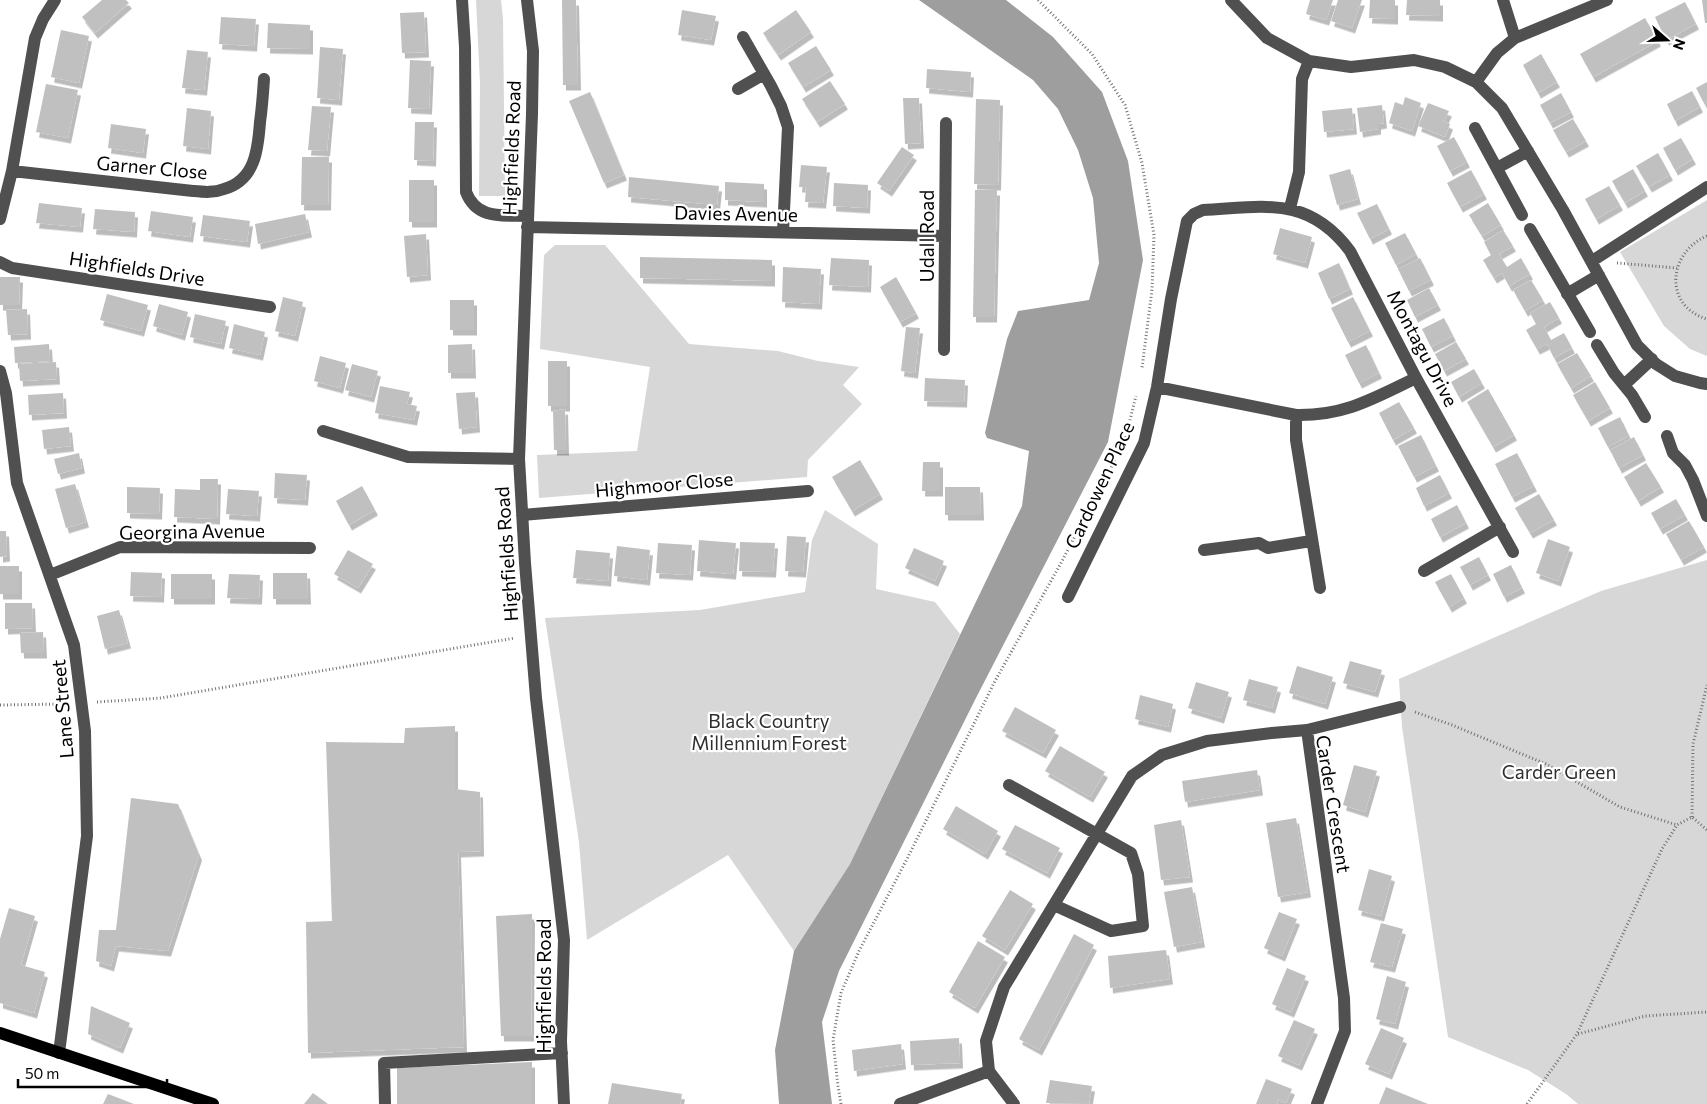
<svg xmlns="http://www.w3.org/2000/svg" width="1707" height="1104" viewBox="0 0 1707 1104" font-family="Commissioner,sans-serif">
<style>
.green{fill:#d7d7d7}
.water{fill:#9e9e9e}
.building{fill:#c0c0c0;filter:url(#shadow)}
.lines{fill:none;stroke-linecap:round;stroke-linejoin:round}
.path{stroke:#727272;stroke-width:3;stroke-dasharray:1 2.5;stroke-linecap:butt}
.minor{stroke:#505050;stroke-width:12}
.major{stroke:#000;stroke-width:12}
.labels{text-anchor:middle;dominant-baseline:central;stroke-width:4.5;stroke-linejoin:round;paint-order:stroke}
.street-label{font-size:19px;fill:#000;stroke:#fff}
.park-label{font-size:19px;fill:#2e2e2e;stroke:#fff}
</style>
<defs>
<filter id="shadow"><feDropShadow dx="3" dy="5.5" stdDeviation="0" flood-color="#0004"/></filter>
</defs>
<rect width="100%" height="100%" fill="#fff"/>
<path class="green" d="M476 0H501L503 19 505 196H479L480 84Z
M1707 200V356L1690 349 1664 326 1620 252Z
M555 245H605L689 344 778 351 818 361 859 367 843 385 862 404 808 460 807 477 539 498 537 455 637 451 650 367 540 349 544 255Z
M825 510 878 544 876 589 935 602 960 634 850 864 794 951 728 855 587 940 579 842 545 618 700 610 805 592 812 540Z
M1707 560V1104H1578L1566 1094 1528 1070 1448 1037 1402 727 1399 679 1601 591Z"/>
<path class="water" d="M919 0H1006L1053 37 1102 92 1128 161 1143 260 1108 442 977 696 839 971 822 1022 832 1104H779L775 1050 794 951 850 864 1022 506 1029 451 987 438 985 433 1007 339 1018 311 1089 300 1099 263 1093 198 1078 150 1058 109 1033 80Z"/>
<path class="building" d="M102 0H126L129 3 95 33 82 17Z
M562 0H576L578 85H563Z
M1310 0H1333L1326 20 1306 14Z
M1338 0H1362L1352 28 1331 21Z
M1370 0H1395V19L1369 18Z
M1407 0H1440V16L1406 15Z
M1702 0H1707V23H1705Z
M1685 2 1696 24 1666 40 1655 17Z
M682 10 716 16 711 40 678 35Z
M796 10 811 32 778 55 763 33Z
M424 12 426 52 402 53 400 13Z
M221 17 256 19 254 46 219 44Z
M1645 18 1658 41 1593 77 1580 54Z
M268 23 310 25V49L267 48Z
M61 30 89 36 79 83 51 77Z
M816 46 831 70 803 87 788 63Z
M320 47 343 49 339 100 317 98Z
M187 50 208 52 204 90 182 88Z
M1541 54 1557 82 1538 93 1523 65Z
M410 60 431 61 429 109 408 108Z
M927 69 971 72 970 92 926 88Z
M830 81 845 104 817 122 802 99Z
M1707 82V103L1705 105 1696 88Z
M46 84 78 90 68 138 36 132Z
M1692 91 1700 107 1675 121 1667 104Z
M590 92 624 175 604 183 569 101Z
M1561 93 1571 112 1550 123 1540 105Z
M1405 97 1421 103 1412 131 1389 123 1395 102 1403 105Z
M903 98H919L921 143 905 144Z
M976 99 1000 100 998 185 974 184Z
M1428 103 1449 111 1444 121 1450 124 1445 137 1418 126Z
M1382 105 1384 123 1378 124V129L1360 132 1357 108Z
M312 106 331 107 327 151 308 150Z
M187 108 211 111 208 149 183 146Z
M1352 108 1354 129 1324 132 1322 111Z
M1573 119 1586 141 1566 152 1553 130Z
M415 122H434L433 161 414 160Z
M111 124 146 129 143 153 108 148Z
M1454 137 1467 162 1450 171 1437 146Z
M1681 138 1693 159 1675 170 1663 148Z
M902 147 914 155 889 191 877 183Z
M1658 153 1670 175 1649 187 1636 166Z
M302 157H329L328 205H301Z
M801 165 827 167 823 203 805 202 806 187H799Z
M1350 169 1358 199 1337 205 1329 175Z
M1633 169 1645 191 1625 203 1612 181Z
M1471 170 1484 194 1460 207 1447 183Z
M629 177 719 186 717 205 628 197Z
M409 180H434V222H409Z
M725 182 764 184V202L725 200Z
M834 183 868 185 867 208 833 206Z
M1609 186 1620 205 1596 219 1585 199Z
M975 190H997L994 317H973Z
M39 203 82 208 80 227 36 223Z
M1488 203 1501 225 1482 236 1469 215Z
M1377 204 1389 229 1370 239 1357 213Z
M95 209 135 212 134 232 93 229Z
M151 211 193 217 190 237 148 231Z
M305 214 309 232 258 244 255 224Z
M203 215 250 221 247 242 200 236Z
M1280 228 1312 237 1305 263 1273 254Z
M1503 230 1513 246 1499 254 1507 267 1521 258 1530 274 1509 286 1502 273 1494 278 1483 260 1491 255 1484 242Z
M1405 233 1416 254 1396 265 1385 243Z
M426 234 428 275 407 277 404 236Z
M640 257 772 260V281L640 278Z
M831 258 869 260 868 287 829 285Z
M1420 258 1431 280 1409 291 1398 269Z
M1339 263 1350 289 1329 299 1318 273Z
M783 267 821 269 819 304 782 302Z
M0 277H20L19 305H0Z
M896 277 916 313 900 322 880 287Z
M1531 280 1543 300 1525 311 1513 290Z
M1429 288 1438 305 1415 317 1407 300Z
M107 294 148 305 141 331 100 320Z
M283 297 303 302 295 336 275 331Z
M1353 297 1370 331 1348 342 1331 308Z
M450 300H474V330H450Z
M1550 302 1559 318 1544 327 1551 340 1564 333 1572 348 1554 358 1547 344 1537 349 1526 330 1536 324 1530 313Z
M159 304 188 312 182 335 153 326Z
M27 309 28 334 8 335 6 310Z
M195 314 226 321 221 344 190 337Z
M1444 318 1453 336 1431 347 1422 329Z
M234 324 265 332 260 355 229 348Z
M906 327 920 328 915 373 901 371Z
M1456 342 1466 359 1444 371 1435 354Z
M49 344 50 361 15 363 14 347Z
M472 344 473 373H448V345Z
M1366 345 1379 373 1359 383 1345 355Z
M1577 353 1591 376 1571 388 1557 364Z
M320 356 346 363 340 388 314 381Z
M548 361H567V406H548Z
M56 362 57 379 20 381 19 364Z
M352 364 378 371 371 397 345 390Z
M1474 369 1482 383 1459 397 1451 382Z
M925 378 965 380 964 402 924 401Z
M1595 382 1610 408 1588 421 1573 395Z
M380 386 410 392 407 404 417 406 414 420 375 413Z
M1488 389 1514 435 1493 447 1467 402Z
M475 392 477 427 459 429 456 393Z
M63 393 64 413 29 415 28 395Z
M1399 402 1414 428 1393 440 1379 413Z
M565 409 566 450H554L553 411Z
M1620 417 1629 436 1608 447 1598 428Z
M69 427 71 446 44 449 42 430Z
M1421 435 1436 466 1414 477 1398 446Z
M1634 437 1643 455 1619 468 1610 450Z
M79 453 82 468 58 474 54 459Z
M1517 453 1534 486 1512 497 1495 464Z
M860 460 880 494 852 511 832 477Z
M923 462H940V491H922Z
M1646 463 1661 487 1638 501 1624 477Z
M275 473 307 475 305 500 274 498Z
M1440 475 1449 493 1424 506 1416 488Z
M200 479H218L217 519 174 517 175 489 200 490Z
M75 484 86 522 66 528 55 489Z
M362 486 375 510 349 525 336 501Z
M127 487 160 488 159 514 127 513Z
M945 487H980L981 515H945Z
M228 489 259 491 257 516 226 514Z
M1539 494 1554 520 1530 533 1515 508Z
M1676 499 1685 515 1660 529 1651 513Z
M1457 505 1466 523 1440 537 1431 519Z
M1689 521 1704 547 1681 560 1666 534Z
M0 531H6L7 556 0 557Z
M787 536 806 537 803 572 785 571Z
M1548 539 1570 547 1558 581 1536 573Z
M699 540 736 543 733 574 697 571Z
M740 542 775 543 773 572 739 571Z
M658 543 692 545 690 575 656 573Z
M617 546 650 550 647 580 614 576Z
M914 548 944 561 935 581 905 568Z
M348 550 373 564 358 588 334 574Z
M576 550 610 553 608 581 573 578Z
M1479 557 1488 575 1470 585 1460 567Z
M1511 565 1522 588 1504 597 1493 574Z
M0 566H19V594H0Z
M131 572 162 573 161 597 130 596Z
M273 573H307L308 599H273Z
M171 574H212V599H171Z
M229 574 260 575 259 599 227 598Z
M1451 574 1464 598 1449 607 1435 582Z
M5 603H32L33 628 5 629Z
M119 610 128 643 105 649 97 616Z
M43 632 44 653H21L20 633Z
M1350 661 1382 670 1375 692 1343 683Z
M1297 666 1333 677 1325 704 1289 693Z
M1249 679 1278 687 1272 708 1243 700Z
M1196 682 1229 692 1221 718 1188 708Z
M1140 695 1173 704 1168 727 1135 719Z
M1015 707 1056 730 1043 753 1002 731Z
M455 726V789L480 792 481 851 458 852 464 1047 308 1053 306 922 332 921 326 742 404 743 405 728Z
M1060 746 1105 772 1090 797 1045 771Z
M1354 765 1377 771 1365 812 1343 805Z
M1257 770 1260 790 1185 802 1182 781Z
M131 798 178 804 199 855 168 951 116 946 111 966 96 961 99 930H116Z
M956 806 998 831 985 854 943 829Z
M1296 818 1308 892 1278 897 1266 823Z
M1181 820 1190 877 1161 880 1154 825Z
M1015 825 1060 848 1047 873 1002 849Z
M1369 869 1392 876 1381 916 1358 910Z
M1192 887 1202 942 1174 947 1164 892Z
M1010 890 1033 904 1005 950 982 936Z
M9 908 35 916 21 965 45 972 34 1013 0 1003V939Z
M1279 912 1297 919 1282 956 1264 948Z
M532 914 531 1036H501L496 916Z
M1381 923 1403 929 1392 967 1370 962Z
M1074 934 1094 945 1039 1050 1019 1039Z
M978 941 1005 957 975 1008 949 992Z
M1166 950 1170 979 1110 988 1108 956Z
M1287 968 1306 976 1291 1012 1272 1004Z
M1387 976 1406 982 1395 1024 1376 1019Z
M91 1006 130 1023 120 1048 88 1034Z
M1294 1020 1315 1029 1299 1065 1278 1056Z
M1381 1028 1404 1038 1389 1074 1365 1064Z
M959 1038 960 1063 911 1065 910 1041Z
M901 1044 903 1064 854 1071 852 1050Z
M532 1062V1104H397V1068Z
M1266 1079 1292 1089 1286 1103 1278 1100 1277 1104H1256Z
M1050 1080 1092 1086 1089 1104 1046 1103Z
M612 1083 682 1094 680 1104H608Z
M1386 1087 1428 1104H1379Z
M313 1093 328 1104H304Z
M108 1094 134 1104H103Z"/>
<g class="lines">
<path class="path" d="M1038 0 1092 54 1125 105 1142 163 1154 235 1152 290 1142 368
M1707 236C1668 252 1663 306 1707 319
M1617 263 1677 268
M1124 444 1136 396
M97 702 161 698 515 638
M0 705 66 704
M1415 712 1452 725 1546 764 1620 807 1677 825
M1692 817 1693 744 1707 685
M1578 1034 1645 1016 1707 1012
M841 1104 838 1086 833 1040 841 993 859 951 908 857 995 681 1061 563 1116 458
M1527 1104 1577 1034 1662 849 1677 825 1692 817 1707 830"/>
<path class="minor" d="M462 0 465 47 466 192C477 220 502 215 528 216
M527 0 533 51 532 114 519 459 525 563 536 698 564 940 561 1041 564 1104
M1231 0 1267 38 1309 61 1351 67 1414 60 1445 67 1476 82 1502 108 1563 210 1637 345 1656 364 1675 376 1700 383 1707 384
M1503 0 1515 38
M743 37 771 86 781 106 788 127 783 232
M1476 82 1497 53 1515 38 1607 0
M738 89 764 74
M1475 128 1522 215
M1497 168 1528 151
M12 171 193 191C204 192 214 193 224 189 255 180 258 150 260 122 262 108 263 94 264 79
M1290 208 1299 172 1302 79 1309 61
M0 219 12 171 35 38 43 19 55 0
M527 227 945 236
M1530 229 1590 332
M1592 261 1707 187
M0 262 12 268 270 307
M1567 294 1599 275
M1597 345 1614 373 1632 395 1645 417
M944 350 946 123
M0 371 6 393 17 483 74 645 85 731 87 836 59 1053
M1624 385 1652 359
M1157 387 1296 415
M323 431 408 457 519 459
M1667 436 1673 453 1685 465 1693 480 1707 516
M522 515 808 491
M1204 550 1259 543 1268 548 1311 541
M1424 571 1500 527
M50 575 120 547 310 548
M1320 588 1296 440V415C1345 416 1374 398 1416 378
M1068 597 1144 443 1157 387 1171 299 1187 221 1194 214 1203 210C1264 207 1308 195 1350 251L1416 378 1513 552
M1307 730 1400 707
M1009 785 1131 853 1138 874 1143 926 1111 931 1054 905
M385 1104 384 1063 562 1053
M900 1104 989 1071
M1014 1104 989 1071 986 1041 1004 987 1132 776 1162 755 1207 741 1272 733 1307 730 1344 998 1345 1031 1317 1104"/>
<path class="major" d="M0 1033 213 1104"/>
</g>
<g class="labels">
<g class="street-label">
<text transform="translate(511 148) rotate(-88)">Highfields Road</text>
<text transform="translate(152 167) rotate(5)">Garner Close</text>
<text transform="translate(736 213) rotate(1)">Davies Avenue</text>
<text transform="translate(926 236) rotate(-90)">Udall Road</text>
<text transform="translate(137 268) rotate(9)">Highfields Drive</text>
<text transform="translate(1423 348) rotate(62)">Montagu Drive</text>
<text transform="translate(664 484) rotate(-5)">Highmoor Close</text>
<text transform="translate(1099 485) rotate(-65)">Cardowen Place</text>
<text transform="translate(192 531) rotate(-1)">Georgina Avenue</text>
<text transform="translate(506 554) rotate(-94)">Highfields Road</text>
<text transform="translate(62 709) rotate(-95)">Lane Street</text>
<text transform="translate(1334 804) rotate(81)">Carder Crescent</text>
<text transform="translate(543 986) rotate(-90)">Highfields Road</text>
</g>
<g class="park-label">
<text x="769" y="720">Black Country<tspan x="769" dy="22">Millennium Forest</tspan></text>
<text x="1559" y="771">Carder Green</text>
</g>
</g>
<g transform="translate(1667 40) rotate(110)" stroke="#ffffff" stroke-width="4" paint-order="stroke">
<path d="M0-4L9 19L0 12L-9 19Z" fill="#000000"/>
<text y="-8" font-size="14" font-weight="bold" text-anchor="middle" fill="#000000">N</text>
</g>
<path d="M18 1079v8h149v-8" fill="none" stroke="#000000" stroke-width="2.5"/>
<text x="25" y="1079" font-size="15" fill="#000000" stroke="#ffffff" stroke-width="4" paint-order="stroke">50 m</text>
</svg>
